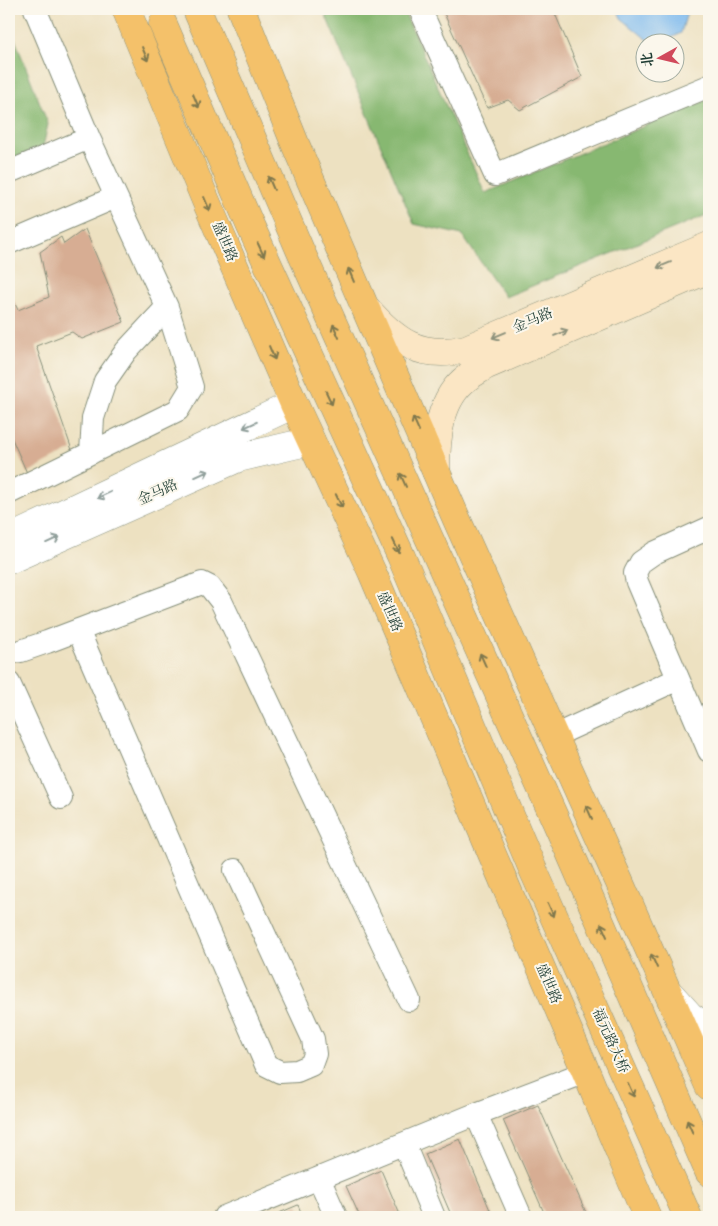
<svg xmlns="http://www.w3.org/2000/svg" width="718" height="1226" viewBox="0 0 718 1226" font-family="Vollkorn,'Noto Serif SC',serif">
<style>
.forest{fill:#87b871;stroke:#537a52}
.water{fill:#7bb9ee;stroke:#4d7b91}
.building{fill:#d7ad93}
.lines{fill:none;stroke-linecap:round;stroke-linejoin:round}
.minor-casing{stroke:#868f7a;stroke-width:24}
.tertiary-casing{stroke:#868f7a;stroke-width:29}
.secondary-casing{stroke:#868f7a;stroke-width:29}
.primary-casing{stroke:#868f7a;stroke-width:29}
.minor{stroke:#fff;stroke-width:22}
.tertiary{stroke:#fff;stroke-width:28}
.secondary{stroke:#fbe6c4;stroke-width:28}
.primary{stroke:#f4c16b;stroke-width:28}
.oneway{stroke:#7f784d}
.oneway2{stroke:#8d927c}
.oneway3{stroke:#8f9e9a}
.labels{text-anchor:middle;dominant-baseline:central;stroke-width:4;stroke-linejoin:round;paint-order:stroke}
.street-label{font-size:14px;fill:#1f3d34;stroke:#fbf7ec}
</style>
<rect width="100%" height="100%" fill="#fbf7ec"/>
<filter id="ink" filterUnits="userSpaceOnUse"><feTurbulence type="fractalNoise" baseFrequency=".02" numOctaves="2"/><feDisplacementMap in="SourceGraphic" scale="10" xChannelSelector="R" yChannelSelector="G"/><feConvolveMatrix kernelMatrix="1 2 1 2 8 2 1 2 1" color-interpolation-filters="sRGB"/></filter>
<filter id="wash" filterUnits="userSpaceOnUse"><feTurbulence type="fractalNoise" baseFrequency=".0096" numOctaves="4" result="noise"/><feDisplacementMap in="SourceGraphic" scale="20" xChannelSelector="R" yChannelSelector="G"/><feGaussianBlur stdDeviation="1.12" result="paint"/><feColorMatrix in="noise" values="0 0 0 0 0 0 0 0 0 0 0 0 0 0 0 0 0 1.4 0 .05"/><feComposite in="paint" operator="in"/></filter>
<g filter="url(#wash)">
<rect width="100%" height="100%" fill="#ede1c1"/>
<path class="forest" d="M323 9H403L485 193 709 99V214L505 297 462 235 414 224Z
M9 24 48 124 43 147 9 160Z"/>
<path class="water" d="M617 9H688L681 33 663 42H650L621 18Z"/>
<g id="blocks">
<path class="building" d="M442 9H553L582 77 520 110 508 100 487 108Z
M85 229 124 322 82 339 72 332 36 346 72 450 27 473 9 432V291L18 310 49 297 40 252 61 237 64 244Z
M538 1105 588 1217H546L503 1120Z
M460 1139 493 1217H452L425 1154Z
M381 1170 401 1217H360L346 1186Z
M298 1205 303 1217H270Z"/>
</g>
</g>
<g filter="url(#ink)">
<use href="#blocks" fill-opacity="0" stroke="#868f7a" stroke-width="1"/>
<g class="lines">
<defs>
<path id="minor" d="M420 9 495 175 709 86
M9 172 89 138
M9 243 116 197
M91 453 93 418 105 381 126 351 167 307
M9 493 178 410 192 387 167 307 89 138 35 9
M709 528 654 553 641 562 635 573 637 582 709 751
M78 630 266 1065 280 1072 297 1071 311 1065 315 1054 313 1039 235 870
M9 653 21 651 47 642 202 583 210 587 221 601 409 1000
M9 683 61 798
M554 736 678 679
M476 1114 521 1217
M404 1144 434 1217
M319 1178 336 1217
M224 1217 476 1114 586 1072"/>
<path id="tertiary" d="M9 539 294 404
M9 560 238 458 311 441
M670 994 690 1016 709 1029"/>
<path id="secondary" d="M365 307C395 341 419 360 466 349L709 246
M436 471C436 438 439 398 468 377 473 373 479 370 485 366L709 269"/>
<path id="primary" d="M126 9 206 201 294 404 372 572 504 882 586 1072 647 1217
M241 9 296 146 364 305 457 520 619 881 709 1086
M197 10 300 250 568 848 709 1172
M163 24 250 225 401 556 531 865 688 1217"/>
</defs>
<use href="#minor" class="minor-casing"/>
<use href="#tertiary" class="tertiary-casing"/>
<use href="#secondary" class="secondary-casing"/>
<use href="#primary" class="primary-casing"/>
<use href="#minor" class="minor"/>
<use href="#tertiary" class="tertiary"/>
<use href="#secondary" class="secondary"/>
<use href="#primary" class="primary"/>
</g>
<defs><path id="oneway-shaft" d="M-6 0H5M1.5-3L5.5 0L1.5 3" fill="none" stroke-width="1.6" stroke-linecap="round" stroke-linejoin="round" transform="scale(1.25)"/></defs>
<g class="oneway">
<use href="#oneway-shaft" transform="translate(145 54) rotate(67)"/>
<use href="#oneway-shaft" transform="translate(196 101) rotate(67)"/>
<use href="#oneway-shaft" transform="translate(271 183) rotate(-113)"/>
<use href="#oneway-shaft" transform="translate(207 204) rotate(67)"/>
<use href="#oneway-shaft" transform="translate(261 250) rotate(65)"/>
<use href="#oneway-shaft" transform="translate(351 275) rotate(-113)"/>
<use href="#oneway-shaft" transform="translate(336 331) rotate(-114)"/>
<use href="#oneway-shaft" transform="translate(272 353) rotate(67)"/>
<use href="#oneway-shaft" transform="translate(329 398) rotate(65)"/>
<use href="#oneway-shaft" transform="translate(416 424) rotate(-114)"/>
<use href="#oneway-shaft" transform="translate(403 480) rotate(-114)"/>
<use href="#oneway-shaft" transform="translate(339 501) rotate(65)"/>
<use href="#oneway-shaft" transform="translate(396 546) rotate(65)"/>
<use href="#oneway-shaft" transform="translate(483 660) rotate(-114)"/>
<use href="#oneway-shaft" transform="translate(589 812) rotate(-114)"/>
<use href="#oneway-shaft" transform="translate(551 910) rotate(66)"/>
<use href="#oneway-shaft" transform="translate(604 930) rotate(-114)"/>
<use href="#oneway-shaft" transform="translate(654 961) rotate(-114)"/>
<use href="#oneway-shaft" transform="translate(631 1090) rotate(66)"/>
<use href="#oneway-shaft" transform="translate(690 1127) rotate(-114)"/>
</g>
<g class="oneway2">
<use href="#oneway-shaft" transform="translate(664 265) rotate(157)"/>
<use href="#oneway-shaft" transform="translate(561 333) rotate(-23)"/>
<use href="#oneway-shaft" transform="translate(499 335) rotate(157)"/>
</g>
<g class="oneway3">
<use href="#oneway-shaft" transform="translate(250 425) rotate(155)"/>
<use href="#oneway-shaft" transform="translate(202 474) rotate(-24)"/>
<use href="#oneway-shaft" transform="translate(104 495) rotate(155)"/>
<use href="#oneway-shaft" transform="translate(53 540) rotate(-24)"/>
</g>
</g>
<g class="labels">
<g class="street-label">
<text transform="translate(224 242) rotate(67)">盛世路</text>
<text transform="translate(533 321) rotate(-23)">金马路</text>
<text transform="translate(158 493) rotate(-24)">金马路</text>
<text transform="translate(389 612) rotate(67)">盛世路</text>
<text transform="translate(548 984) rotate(67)">盛世路</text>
<text transform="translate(610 1041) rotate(66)">福元路大桥</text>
</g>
</g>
<rect width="718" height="1226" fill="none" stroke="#fbf7ec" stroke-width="30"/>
<g transform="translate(660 58) rotate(262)"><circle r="24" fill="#fbf7ec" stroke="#a3ada2"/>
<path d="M0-4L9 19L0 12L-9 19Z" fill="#d1495b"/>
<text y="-8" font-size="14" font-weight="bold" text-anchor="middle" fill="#1f3d34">北</text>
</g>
</svg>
